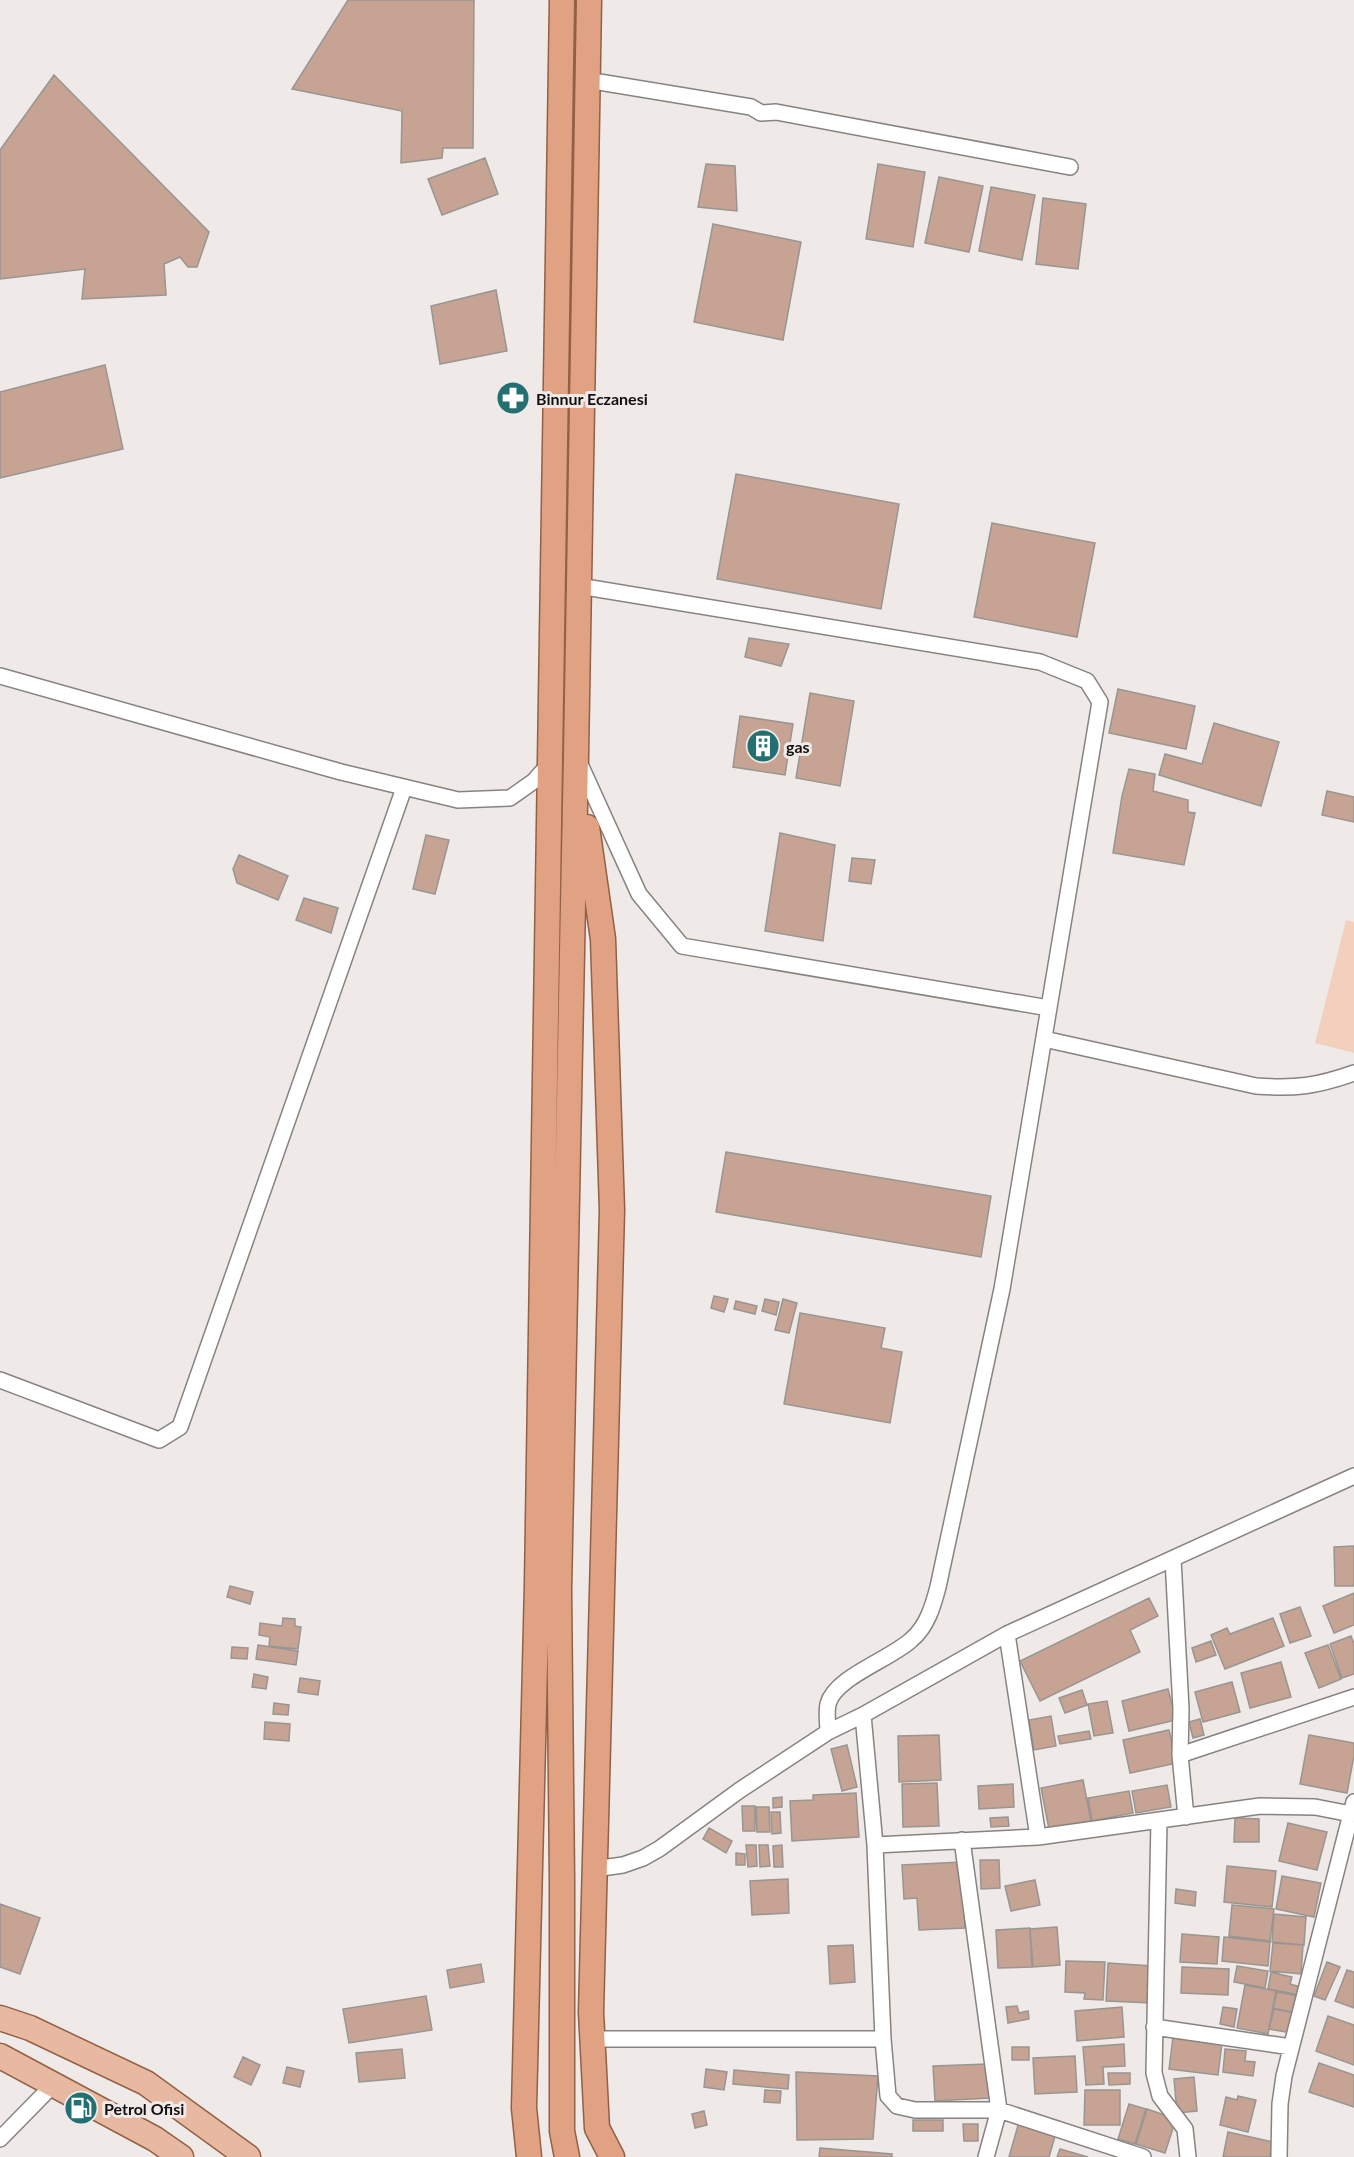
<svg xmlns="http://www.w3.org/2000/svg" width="1354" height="2157" viewBox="0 0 1354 2157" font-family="Lato,sans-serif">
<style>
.green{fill:#f3d0be}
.building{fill:#c6a392;stroke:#999593;stroke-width:1.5}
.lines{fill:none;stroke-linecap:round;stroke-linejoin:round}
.minor-casing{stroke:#878381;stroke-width:18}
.primary-casing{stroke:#926046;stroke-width:27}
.trunk-casing{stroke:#926046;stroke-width:27}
.minor{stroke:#fff;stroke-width:15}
.primary{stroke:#e8b9a1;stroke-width:24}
.trunk{stroke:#e0a282;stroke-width:24}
.labels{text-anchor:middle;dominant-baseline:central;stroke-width:6;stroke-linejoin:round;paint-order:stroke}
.poi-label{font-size:16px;font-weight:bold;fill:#11100f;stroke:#efeae8;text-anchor:start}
</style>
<rect width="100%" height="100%" fill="#efeae8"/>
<path class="green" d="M1346 920 1354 922V1053L1315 1043Z"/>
<path class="building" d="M348 0H474L473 148H443L442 158 401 163 402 111 292 89Z
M54 75 209 232 197 267H188L180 257 164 264 166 295 82 299 85 269 0 279V150Z
M485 158 498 194 442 215 428 179Z
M706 164 735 166 737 211 698 207Z
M878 164 925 172 913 247 866 239Z
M939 177 983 186 969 252 925 243Z
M991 187 1035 195 1022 260 979 251Z
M1043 198 1086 204 1078 269 1036 264Z
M713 224 801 242 783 340 694 322Z
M496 290 507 351 440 364 431 306Z
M105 365 123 449 0 478V392Z
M736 474 899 504 881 609 717 579Z
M992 523 1095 543 1077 637 974 617Z
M749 638 789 644 781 666 745 657Z
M1118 689 1195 706 1186 749 1109 733Z
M810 693 854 701 840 786 796 778Z
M740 716 793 724 785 775 733 767Z
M1214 723 1279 742 1261 806 1159 775 1165 754 1202 764Z
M1129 769 1155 774 1153 791 1188 800V812L1195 813 1184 865 1113 853 1122 796Z
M1327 791 1354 797V822L1322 815Z
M780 833 835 845 823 941 765 931Z
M426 835 449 840 435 894 413 889Z
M239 855 288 876 278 900 237 883 233 869Z
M852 858 875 860 871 884 849 881Z
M304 898 338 908 331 933 296 920Z
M726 1152 991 1196 981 1257 716 1212Z
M714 1296 728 1299 724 1312 711 1308Z
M765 1299 779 1302 776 1315 762 1311Z
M783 1299 797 1303 789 1333 775 1330Z
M736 1301 757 1306 755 1314 734 1309Z
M800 1313 885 1328 881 1348 902 1352 890 1423 784 1404Z
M1354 1546V1586H1335L1334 1547Z
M230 1586 253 1592 250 1604 227 1597Z
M1354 1593V1625L1334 1633 1323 1606Z
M1149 1598 1158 1616 1130 1630 1140 1652 1040 1701 1020 1661Z
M1300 1607 1311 1636 1290 1643 1280 1614Z
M283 1618 295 1619V1626L301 1627 298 1649 269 1646 270 1637 259 1635 260 1623 282 1626Z
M1273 1618 1284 1646 1225 1669 1211 1635 1227 1628 1230 1634Z
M1351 1636 1354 1644V1674L1342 1678 1330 1644Z
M1211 1641 1216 1655 1196 1662 1192 1648Z
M258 1645 298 1651 296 1665 256 1659Z
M1328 1645 1341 1679 1319 1688 1305 1653Z
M232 1647 248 1648 247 1659 231 1658Z
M1281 1662 1291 1697 1250 1708 1241 1673Z
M254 1674 268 1677 266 1689 252 1687Z
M300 1678 320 1681 318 1695 298 1692Z
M1232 1682 1240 1712 1203 1722 1195 1692Z
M1168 1689 1176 1720 1129 1731 1122 1701Z
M1082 1690 1087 1705 1065 1713 1059 1698Z
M1107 1701 1113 1733 1094 1736 1088 1704Z
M274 1703 289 1705 288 1715 273 1714Z
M1051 1716 1056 1746 1034 1750 1029 1720Z
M1200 1719 1204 1735 1193 1738 1189 1722Z
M265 1722 290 1724 289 1741 264 1739Z
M1169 1730 1177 1763 1130 1773 1123 1740Z
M1089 1731 1091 1739 1060 1744 1058 1736Z
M939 1735 941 1780 899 1782 898 1736Z
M1309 1735 1354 1743V1756L1347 1793 1300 1784Z
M847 1745 857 1787 842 1791 831 1749Z
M1083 1780 1091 1821 1049 1829 1041 1788Z
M937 1783 939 1826 903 1827 902 1784Z
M1013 1784 1014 1807 979 1809 978 1786Z
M1167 1785 1171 1807 1136 1813 1132 1791Z
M1129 1791 1133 1813 1092 1821 1088 1798Z
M856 1793 859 1837 792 1841 790 1801 813 1800V1795Z
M782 1797V1807L773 1808V1798Z
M742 1806H755V1831H743Z
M756 1807H769L770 1832H757Z
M771 1812H780L781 1833 772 1834Z
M1008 1817 1009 1826 991 1827 990 1818Z
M1235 1818 1259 1819V1842H1234Z
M1288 1823 1327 1832 1317 1870 1279 1861Z
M709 1828 732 1841 726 1853 703 1839Z
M746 1845H756L757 1866 748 1867Z
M759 1845H768L770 1866 760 1867Z
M782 1845 783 1867H774L773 1846Z
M736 1853 745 1854V1865H736Z
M980 1860H999L1000 1888 981 1889Z
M961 1862 965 1928 919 1930 917 1898 904 1899 902 1865Z
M1227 1866 1276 1871 1272 1907 1224 1902Z
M1282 1876 1321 1883 1314 1917 1276 1909Z
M788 1879 789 1913 752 1915 750 1881Z
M1035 1880 1040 1905 1011 1911 1005 1886Z
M1176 1889 1196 1892 1195 1906 1175 1903Z
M0 1904 40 1918 20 1974 0 1967Z
M1232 1905 1274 1909 1270 1941 1229 1936Z
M1274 1914 1306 1917 1304 1945 1272 1942Z
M1057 1927 1060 1965 1033 1967 1030 1929Z
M1030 1928 1032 1967 998 1968 996 1930Z
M1182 1934 1219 1937 1217 1964 1180 1962Z
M1224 1937 1270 1942 1268 1966 1222 1961Z
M1273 1943 1303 1945 1301 1974 1270 1971Z
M853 1945 855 1982 830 1984 828 1946Z
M1066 1961 1105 1962 1103 2000 1084 1999 1085 1993 1065 1992Z
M1327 1962 1340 1967 1325 2000 1314 1996Z
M1108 1963 1153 1966 1151 2003 1106 2001Z
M481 1964 484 1982 450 1988 447 1970Z
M1237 1966 1268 1971 1265 1988 1234 1982Z
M1182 1967 1229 1969 1228 1995 1181 1993Z
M1347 1970 1354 1972V2008L1335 2001Z
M1271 1972 1292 1977 1290 1984 1301 1987 1300 1995 1268 1989Z
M1245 1985 1276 1991 1268 2034 1237 2028Z
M1277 1992 1299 1996 1296 2013 1273 2008Z
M426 1996 432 2030 349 2043 343 2009Z
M1017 2006 1019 2013 1028 2011 1029 2019 1008 2023 1006 2007Z
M1122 2007 1124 2037 1077 2041 1075 2011Z
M1223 2007 1237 2009 1234 2027 1220 2024Z
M1274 2009 1295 2013 1291 2033 1269 2029Z
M1328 2016 1354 2025V2065L1316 2051Z
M1173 2037 1222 2043 1218 2075 1169 2069Z
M1124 2044 1125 2066 1103 2067 1104 2084 1086 2085 1083 2047Z
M1012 2047H1029V2060H1012Z
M402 2049 405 2078 359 2082 356 2053Z
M1225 2049 1246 2051 1245 2061 1255 2062 1253 2076 1223 2072Z
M1075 2056 1077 2092 1035 2094 1033 2058Z
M243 2057 260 2065 251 2085 234 2077Z
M1319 2063 1354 2075V2107L1309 2092Z
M988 2064 990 2098 935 2101 933 2066Z
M287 2067 304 2071 300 2087 283 2083Z
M706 2069 727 2072 724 2090 704 2087Z
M734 2070 789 2075 788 2089 733 2084Z
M796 2072 878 2076 873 2139 797 2140Z
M1108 2073H1130V2084L1109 2085Z
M1194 2077 1197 2111 1177 2113 1174 2079Z
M765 2090 781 2091 780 2103 764 2102Z
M1085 2090H1120V2125H1084Z
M1238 2096 1256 2100 1248 2132 1220 2125 1226 2097 1237 2100Z
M1129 2104 1146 2109 1135 2144 1118 2139Z
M1147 2109 1176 2119 1165 2153 1136 2144Z
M704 2111 707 2125 695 2128 692 2114Z
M913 2120H943V2131H913Z
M1019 2122 1056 2133 1049 2157H1009Z
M963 2124H978V2141H964Z
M1228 2132 1273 2142 1270 2157H1223Z
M820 2148 892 2154V2157H819Z
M1060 2149 1088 2157H1057Z"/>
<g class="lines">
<defs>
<path id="minor" d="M587 80 751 107 761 113 776 112 1070 167
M579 586 1040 662 1087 681 1100 702 1002 1289 938 1587C933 1606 927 1627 911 1640 891 1659 835 1677 828 1704 826 1713 828 1723 828 1732
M0 676 341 772 458 800 510 798 534 781 551 762
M579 762 639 894 682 946 1049 1008
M1044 1039 1256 1086C1296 1089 1317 1086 1354 1073
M0 1380 159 1440 180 1427 404 788
M1173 1559 1181 1709 1180 1755 1186 1817
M1007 1634 1038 1837
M863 1715 875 1845 883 2039 888 2096 897 2106 915 2110H999L1143 2157
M1180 1755 1354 1697
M1159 1821 1154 2073 1160 2096 1185 2129 1188 2157
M962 1840 999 2110 986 2157
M875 1845 1038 1837 1260 1806 1315 1807 1351 1814
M594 1869 623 1865 643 1858 659 1849 740 1790 828 1732 863 1715 1007 1634 1354 1476
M1154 2027 1291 2047
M592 2039H883
M0 2139 54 2084
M1279 2157 1280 2104 1284 2076 1354 1802"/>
<path id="primary" d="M0 2018 30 2028 146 2083 248 2157
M0 2056 155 2139 181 2157"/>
<path id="trunk" d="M587 827 603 939 612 1210 591 2012 597 2128 612 2157
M529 2157 524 2108 537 1584 562 0
M567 2157 562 2131V1880L559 1590 576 756 589 0"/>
</defs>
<use href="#minor" class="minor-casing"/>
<use href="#primary" class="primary-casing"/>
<use href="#trunk" class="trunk-casing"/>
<use href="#minor" class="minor"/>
<use href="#primary" class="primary"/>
<use href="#trunk" class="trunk"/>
</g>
<defs>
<symbol id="pharmacy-disc" viewBox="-11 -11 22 22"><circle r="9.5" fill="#236f71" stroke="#efeae8"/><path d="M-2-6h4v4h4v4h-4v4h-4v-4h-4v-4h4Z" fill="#fff"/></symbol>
<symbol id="building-disc" viewBox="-11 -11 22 22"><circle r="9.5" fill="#236f71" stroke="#efeae8"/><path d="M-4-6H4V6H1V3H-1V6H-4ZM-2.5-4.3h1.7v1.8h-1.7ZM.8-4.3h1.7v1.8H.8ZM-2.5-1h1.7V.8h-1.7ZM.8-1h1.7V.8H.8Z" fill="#fff"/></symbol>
<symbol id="fuel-disc" viewBox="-11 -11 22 22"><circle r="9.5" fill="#236f71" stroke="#efeae8"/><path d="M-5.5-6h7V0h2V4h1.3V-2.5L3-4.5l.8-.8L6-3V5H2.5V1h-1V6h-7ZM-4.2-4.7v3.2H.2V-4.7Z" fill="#fff"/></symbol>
</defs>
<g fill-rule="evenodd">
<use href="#pharmacy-disc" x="494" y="379" width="38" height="38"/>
<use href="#building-disc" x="744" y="727" width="38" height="38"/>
<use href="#fuel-disc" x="62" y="2089" width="38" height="38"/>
</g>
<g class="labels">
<g class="poi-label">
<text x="536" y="398">Binnur Eczanesi</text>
<text x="786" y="746">gas</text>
<text x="104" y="2108">Petrol Ofisi</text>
</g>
</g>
</svg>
